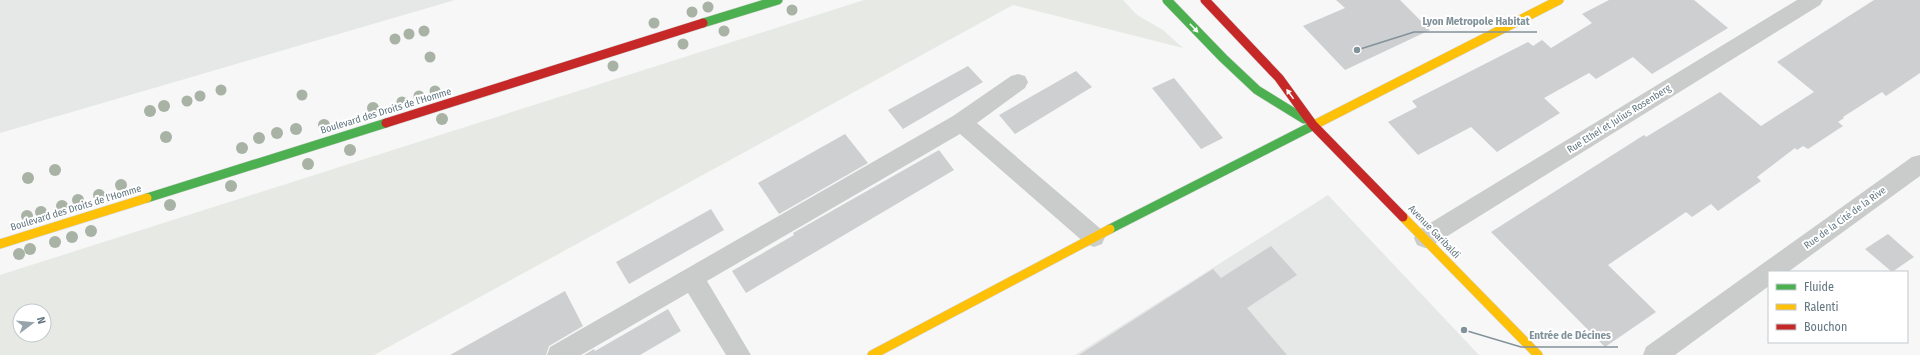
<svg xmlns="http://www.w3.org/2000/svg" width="1920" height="355" viewBox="0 0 1920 355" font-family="'Fira Sans Condensed',sans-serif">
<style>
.built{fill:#e6e8e7}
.green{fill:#e6e9e4;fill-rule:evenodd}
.building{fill:#cdcfd0}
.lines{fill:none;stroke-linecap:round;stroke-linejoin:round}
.fast-casing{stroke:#d3d4d5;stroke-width:10}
.slow-casing{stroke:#d3d4d5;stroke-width:10}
.jam-casing{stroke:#d3d4d5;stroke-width:10}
.street{fill:#cacccc;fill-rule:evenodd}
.fast{stroke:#4caf50;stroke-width:9}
.slow{stroke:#ffc107;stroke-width:9}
.jam{stroke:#c62828;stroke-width:9}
.tree{fill:#a8b2a5}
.oneway{fill:#f6fbf6}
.labels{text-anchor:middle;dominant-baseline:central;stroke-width:4;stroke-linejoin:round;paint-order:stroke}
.street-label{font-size:10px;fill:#637781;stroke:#fff}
.leader{fill:none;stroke:#82929a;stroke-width:1.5}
.callout-dot{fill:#82929a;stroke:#fff;stroke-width:1.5}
.callout-label{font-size:11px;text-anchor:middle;font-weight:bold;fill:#82929a;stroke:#fff;stroke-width:4;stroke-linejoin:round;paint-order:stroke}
</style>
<rect width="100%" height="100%" fill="#f7f7f7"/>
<path class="built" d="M0 0H455L0 133Z
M1328 195 1479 355H1075Z"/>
<path class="green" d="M864 0H1123L1137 15 1163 30 1183 48 1013 5 374 355H0V275ZM20 311H44V335H20Z"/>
<path class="building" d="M1336 0H1400L1430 30 1345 70 1303 26 1345 8Z
M1609 0H1694L1728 28 1652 74 1633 57 1596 79 1589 73 1544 98 1560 113 1497 152 1471 127 1418 155 1388 122 1417 107 1412 101 1528 42 1533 46 1542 40 1551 48 1592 23 1582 14Z
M1874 0H1920V73L1886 96 1882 92 1843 117 1844 118 1838 122 1843 126 1808 149 1803 146 1797 150 1795 148 1757 177 1761 181 1718 211 1711 204 1692 217 1686 212 1608 265 1656 312 1605 347 1491 232 1644 135 1646 137 1720 92 1761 126 1814 92 1777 62Z
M968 66 983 82 903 129 888 110Z
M1076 71 1092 87 1015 134 999 115Z
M1174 78 1223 138 1201 149 1152 88Z
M845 134 868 163 779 214 758 183Z
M939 150 954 170 746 293 732 271 794 235 793 233Z
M711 209 724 230 629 284 616 262Z
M1888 234 1914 257 1892 272 1865 249Z
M1271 246 1297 275 1247 308 1287 355H1079L1213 269 1221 278Z
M565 291 583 326 549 346 546 355H450Z
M668 309 681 331 640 355H584L594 349 595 351Z"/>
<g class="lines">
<defs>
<path id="fast" d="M1167 0 1223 58 1257 90 1304 119
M703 23 778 0
M147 198 386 123
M1110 229 1316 124"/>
<path id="slow" d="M1316 124 1559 0
M1403 217 1538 355
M0 244 147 198
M872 355 1110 229"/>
<path id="jam" d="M1205 0 1279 78 1313 125 1403 217
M386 123 703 23"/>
</defs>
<use href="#fast" class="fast-casing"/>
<use href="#slow" class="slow-casing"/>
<use href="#jam" class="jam-casing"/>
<path class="street" d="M1797 0H1823L1820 5 1433 245 1425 248 1417 245 1414 238 1417 231Z
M1018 74 1025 76 1028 82 1025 88 977 123 1102 230 1105 237 1102 244 1094 247 1086 244 960 134 707 281 751 355H726L688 293 581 355H547L550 347 953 116 1011 76Z
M1920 155V176L1788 272H1769V286L1675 355H1643L1646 347 1912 157Z"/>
<use href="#fast" class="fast"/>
<use href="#slow" class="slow"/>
<use href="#jam" class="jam"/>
</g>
<g class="tree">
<circle cx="708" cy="7" r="5.5"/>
<circle cx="792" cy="10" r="5.5"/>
<circle cx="692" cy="12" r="5.5"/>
<circle cx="654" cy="23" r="5.5"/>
<circle cx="424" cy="31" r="5.5"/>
<circle cx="724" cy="31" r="5.5"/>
<circle cx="409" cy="34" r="5.5"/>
<circle cx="395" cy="39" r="5.5"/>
<circle cx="683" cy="44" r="5.5"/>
<circle cx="430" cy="57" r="5.5"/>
<circle cx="613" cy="66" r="5.5"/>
<circle cx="221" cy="90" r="5.5"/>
<circle cx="435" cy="91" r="5.5"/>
<circle cx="302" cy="95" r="5.5"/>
<circle cx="200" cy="96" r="5.5"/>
<circle cx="419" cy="96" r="5.5"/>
<circle cx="187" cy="101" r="5.5"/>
<circle cx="402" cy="102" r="5.5"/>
<circle cx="164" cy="106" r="6"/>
<circle cx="373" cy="108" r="6"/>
<circle cx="150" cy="111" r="6"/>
<circle cx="442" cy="119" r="6"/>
<circle cx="324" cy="125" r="6"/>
<circle cx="296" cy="129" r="6"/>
<circle cx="277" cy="133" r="6"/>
<circle cx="166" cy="137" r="6"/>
<circle cx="259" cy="138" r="6"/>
<circle cx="242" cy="148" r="6"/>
<circle cx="350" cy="150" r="6"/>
<circle cx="308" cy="164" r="6"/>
<circle cx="55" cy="170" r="6"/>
<circle cx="28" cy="178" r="6"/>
<circle cx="121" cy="185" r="6"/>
<circle cx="231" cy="186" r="6"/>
<circle cx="99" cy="195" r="6"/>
<circle cx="78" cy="200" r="6"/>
<circle cx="170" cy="205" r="6"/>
<circle cx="62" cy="206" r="6"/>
<circle cx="41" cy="212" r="6"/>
<circle cx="27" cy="216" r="6"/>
<circle cx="91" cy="231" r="6"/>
<circle cx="72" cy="237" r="6"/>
<circle cx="55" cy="242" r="6"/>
<circle cx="30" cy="249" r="6"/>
<circle cx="19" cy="254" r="6"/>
</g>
<defs><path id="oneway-solid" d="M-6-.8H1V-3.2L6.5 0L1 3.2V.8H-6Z"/></defs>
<g class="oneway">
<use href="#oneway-solid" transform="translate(1194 28) rotate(46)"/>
<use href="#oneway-solid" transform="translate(1290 94) rotate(-126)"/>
</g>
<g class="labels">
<g class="street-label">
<text transform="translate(386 111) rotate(-17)">Boulevard des Droits de l'Homme</text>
<text transform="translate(1619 119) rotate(-32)">Rue Ethel et Julius Rosenberg</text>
<text transform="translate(76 208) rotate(-17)">Boulevard des Droits de l'Homme</text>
<text transform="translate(1845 218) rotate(-36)">Rue de la Cité de la Rive</text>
<text transform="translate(1434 232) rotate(46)">Avenue Garibaldi</text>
</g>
</g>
<path class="leader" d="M1357 50L1414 32H1537M1464 330L1521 347H1618"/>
<g class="callout-dot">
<circle cx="1357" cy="50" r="4"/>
<circle cx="1464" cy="330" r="4"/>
</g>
<g class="callout-label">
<text x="1476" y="25">Lyon Metropole Habitat</text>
<text x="1570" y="339">Entrée de Décines</text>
</g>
<rect x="1768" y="271" width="140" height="72" fill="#ffffff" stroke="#c1c9cd"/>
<rect x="1776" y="284" width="20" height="6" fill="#4caf50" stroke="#c1c9cd"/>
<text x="1804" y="291" font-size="12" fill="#637781">Fluide</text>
<rect x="1776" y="304" width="20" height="6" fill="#ffc107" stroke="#c1c9cd"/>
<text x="1804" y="311" font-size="12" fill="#637781">Ralenti</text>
<rect x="1776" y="324" width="20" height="6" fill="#c62828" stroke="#c1c9cd"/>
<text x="1804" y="331" font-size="12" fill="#637781">Bouchon</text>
<g transform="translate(32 323) rotate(74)"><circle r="19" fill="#ffffff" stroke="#c1c9cd"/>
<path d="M0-3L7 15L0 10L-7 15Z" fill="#97a4aa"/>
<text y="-6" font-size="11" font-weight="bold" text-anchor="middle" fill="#637781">N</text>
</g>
</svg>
